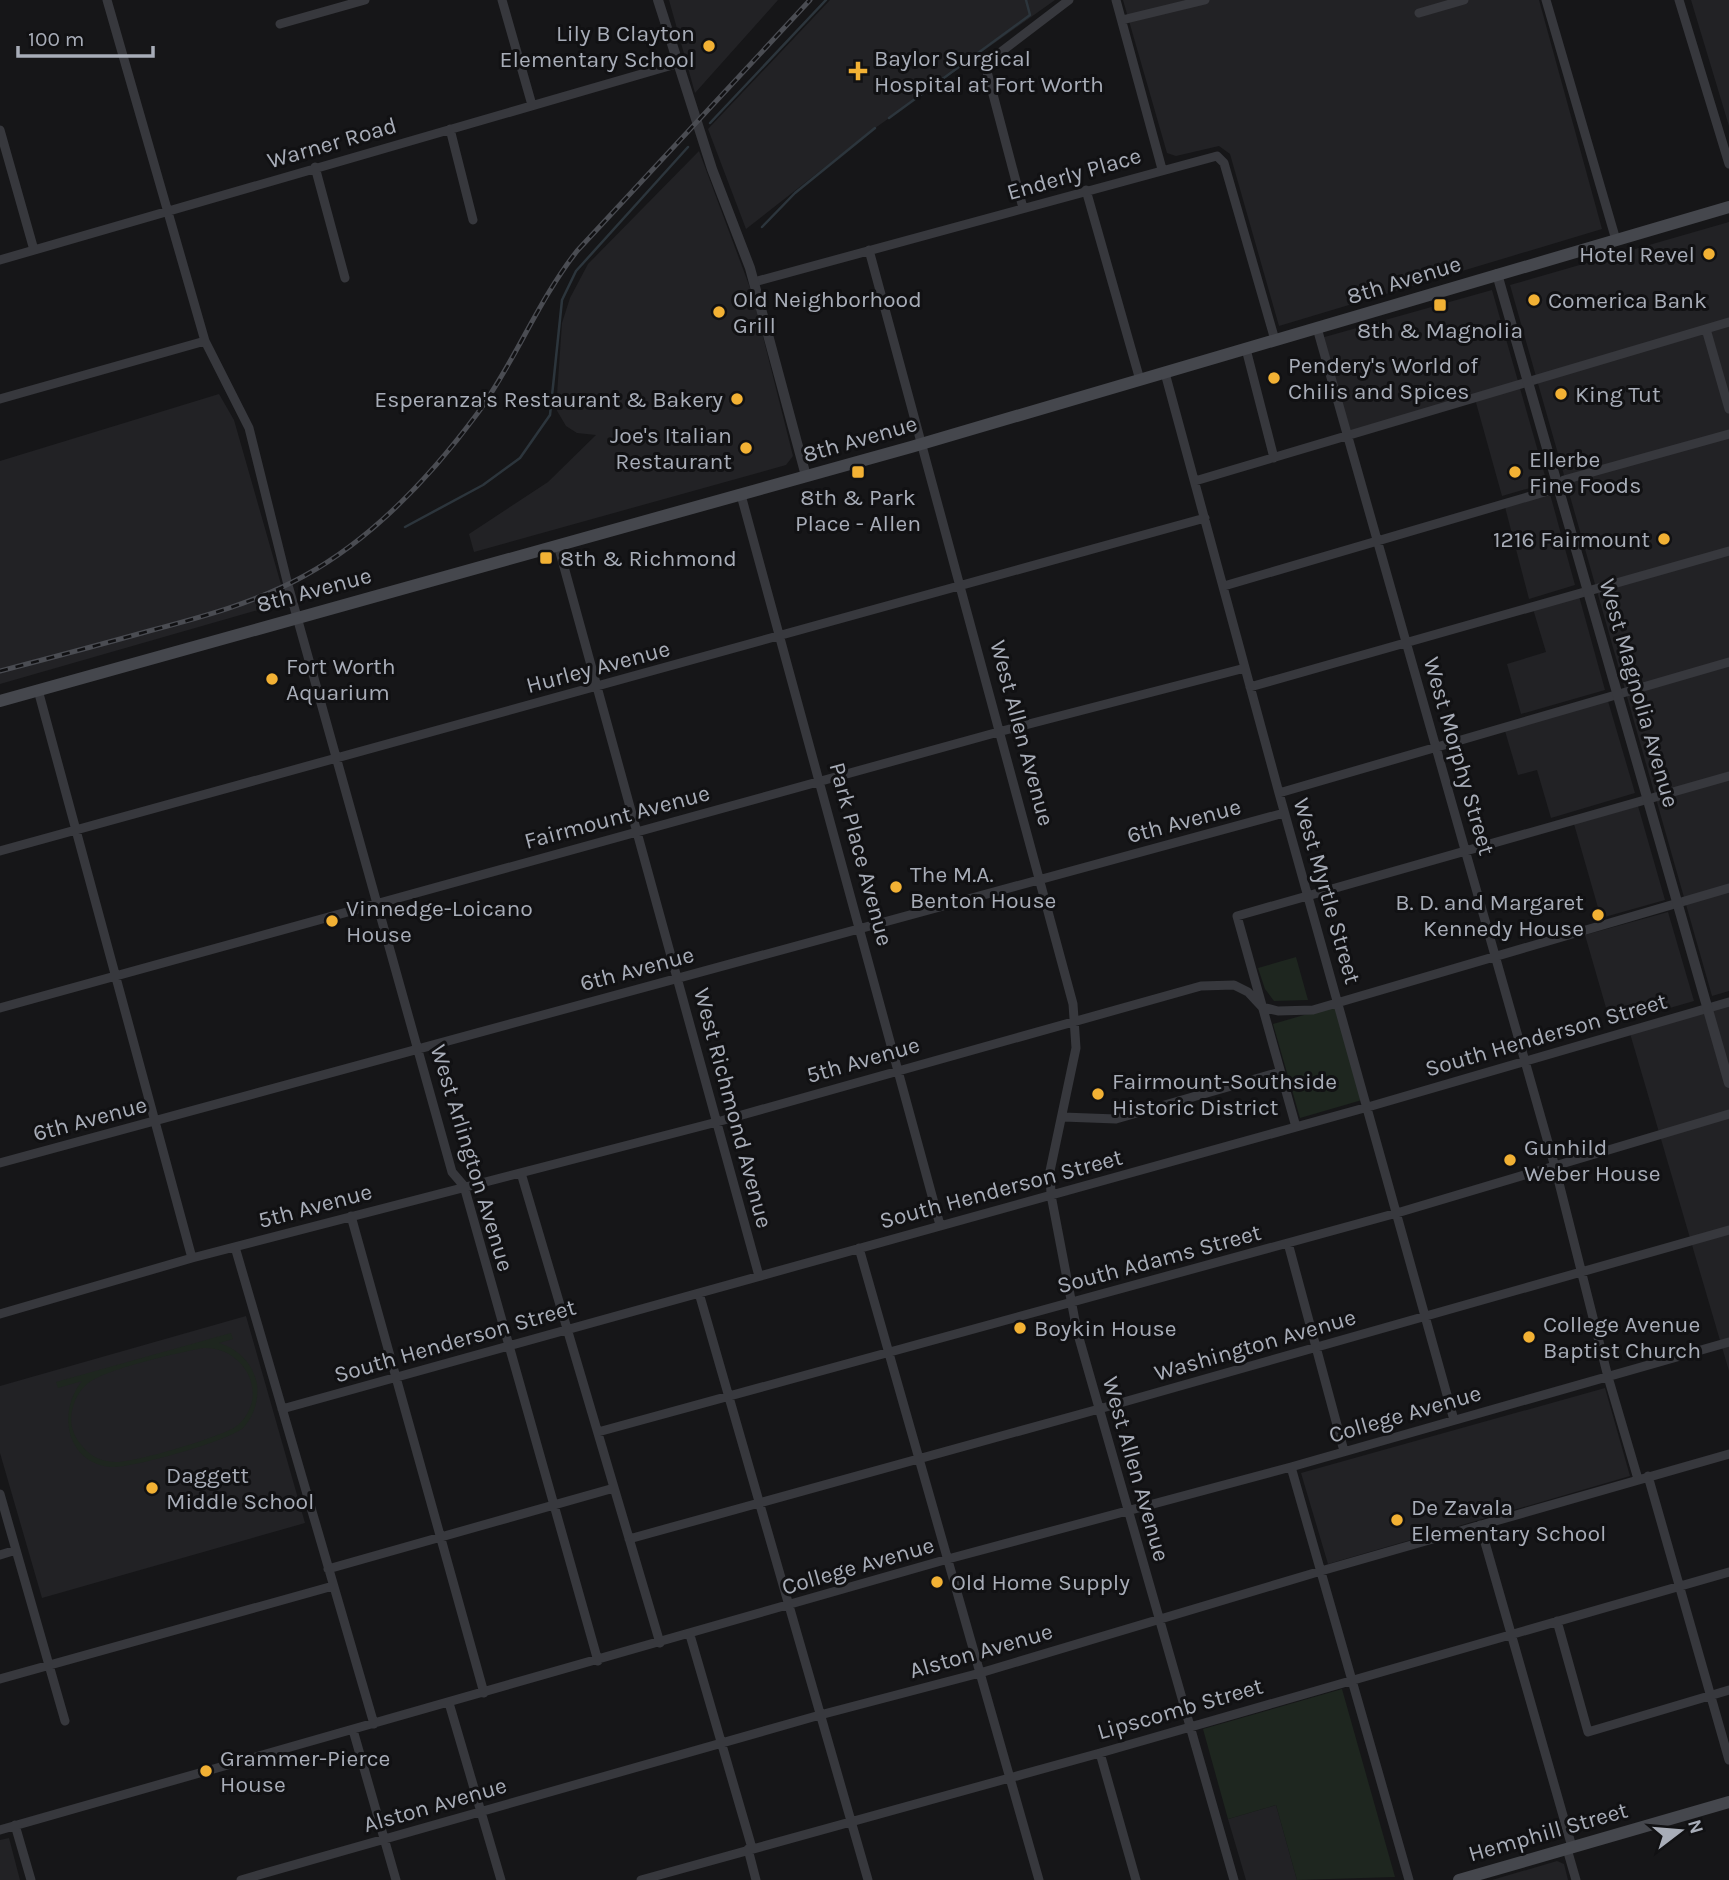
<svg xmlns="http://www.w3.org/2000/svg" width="1729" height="1880" viewBox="0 0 1729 1880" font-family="Karla,sans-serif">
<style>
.built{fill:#222225}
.green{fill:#1e261f;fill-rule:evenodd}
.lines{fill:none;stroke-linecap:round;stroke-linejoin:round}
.stream{stroke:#2c353c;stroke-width:2.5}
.minor{stroke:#37383d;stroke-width:9}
.tertiary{stroke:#37383d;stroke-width:10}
.secondary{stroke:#45474d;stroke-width:12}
.rail-casing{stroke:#4a4c52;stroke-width:5}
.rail{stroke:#111113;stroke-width:2.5;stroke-dasharray:8;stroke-linecap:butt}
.poi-dot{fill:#f2b134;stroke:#111113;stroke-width:2.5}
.labels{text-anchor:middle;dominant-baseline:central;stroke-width:6;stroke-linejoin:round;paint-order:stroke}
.poi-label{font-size:23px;fill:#a8adb8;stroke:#111113;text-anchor:start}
.street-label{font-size:23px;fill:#a8adb8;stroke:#111113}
</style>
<rect width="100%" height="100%" fill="#161618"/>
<path class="built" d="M669 0H778L695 93Z
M830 0H1055L871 131 746 229 708 129Z
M1123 0H1539L1602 229 1279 326 1230 154 1219 146 1176 156 1167 153Z
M1691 0H1729V126Z
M699 151 752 293 793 456 786 465 474 552 469 534 548 482 596 435 577 433 566 426 556 409 562 323 570 298 588 264Z
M1729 222V991L1712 996 1510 285Z
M1492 290 1547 483 1502 496 1475 399 1348 436 1321 338Z
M219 394 234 420 286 602 0 684V461Z
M1550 494 1575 585 1529 599 1505 507Z
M1579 596 1605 690 1521 714 1507 664 1546 652 1533 609Z
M1608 701 1635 793 1551 818 1537 770 1518 775 1505 731Z
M1638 806 1665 900 1601 918 1574 824Z
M1668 912 1694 1001 1611 1025 1585 935Z
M1729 1004V1371L1629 1030Z
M246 1316 305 1523 42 1598 0 1453V1386Z
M1605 1388 1630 1476 1328 1564 1301 1473Z
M1276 1805 1297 1880H1246L1228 1819Z
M9 1838 20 1880H0V1840Z
M1557 1861 1564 1864 1568 1880H1492Z"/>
<path class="green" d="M1296 957 1308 1000 1274 1001 1265 989 1258 968Z
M1335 1006 1362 1100 1300 1118 1273 1024Z
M231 1333 233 1339 219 1343C238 1349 253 1363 257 1384 259 1400 254 1416 243 1428 228 1441 130 1469 110 1467 66 1462 57 1412 82 1381L58 1388 56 1382ZM203 1348C244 1346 271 1395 238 1425 226 1436 133 1463 116 1462 103 1462 91 1457 83 1447 75 1439 71 1428 71 1418 72 1405 77 1393 86 1385 103 1369 178 1353 203 1348Z
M1342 1689 1395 1877 1297 1880 1276 1805 1228 1819 1203 1729Z"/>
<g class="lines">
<path class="stream" d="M889 118 1030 15 1026 0
M710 123 826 0
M762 227 795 193 875 128
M405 527 483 485 520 458 550 415 562 300 576 271 688 147"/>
<path class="minor" d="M107 0 205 341 249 428 288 585 452 1172 464 1186 598 1661
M502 0 532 105
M1116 0 1162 169
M1546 0 1616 240
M1679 0 1729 164
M1419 13 1464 0
M1122 20 1205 0
M280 24 365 0
M450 129 473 220
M0 130 34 250
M315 167 345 278
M1086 190 1140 380
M1023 208 985 64 1069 0
M869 250 1073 1004 1076 1048 1050 1171 1051 1195 1077 1331 1234 1880
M0 260 676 64
M754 282 1217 156 1224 163 1275 340
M1317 328 1555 1167 1608 1377 1638 1479
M1706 329 1729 409
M1246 349 1274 458
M1165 373 1279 793 1454 1420
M0 399 205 341
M1195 481 1729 322
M741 495 940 1225
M558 545 759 1276
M1224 586 1558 488 1564 480 1729 434
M1250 687 1729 551
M38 690 192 1258
M1279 793 1729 662
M0 851 1205 518
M0 1008 1002 731 1245 668
M1063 1117 1116 1119 1280 1072
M1296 1127 1237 916 1729 776
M0 1163 1284 813
M521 1173 660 1643
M351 1216 484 1693
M1288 1243 1344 1451
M235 1247 374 1724
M859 1248 1039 1880
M699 1293 868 1880
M0 1314 192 1258 717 1122 1201 986 1234 985 1248 992 1262 1007 1278 1011 1313 1010 1729 888
M282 1409 1368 1107 1729 1002
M598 1432 1397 1213 1729 1114
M1291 1467 1409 1880
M1648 1476 1729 1760
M0 1494 65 1721
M1480 1525 1572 1847
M629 1539 1099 1409 1729 1230
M0 1555 16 1550
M328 1569 614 1488
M1557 1621 1588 1732 1729 1690
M690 1635 752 1848
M0 1679 333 1586
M449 1703 501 1880
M353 1730 396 1880
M1100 1753 1136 1880
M15 1825 31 1880
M0 1830 948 1559 1291 1467 1729 1342
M748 1849 756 1880
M1567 1849 1576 1880
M241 1880 820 1715 980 1673 1321 1571 1729 1454
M641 1880 1100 1753 1729 1572"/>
<path class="tertiary" d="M658 0 712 169 750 268 806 476
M1497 274 1729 1083"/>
<path class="secondary" d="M0 701 911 447 1729 207
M1459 1880 1729 1802"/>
<defs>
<path id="rail" d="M0 671C50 658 99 645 149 631 202 617 255 603 304 576 372 539 431 476 477 414 515 362 537 302 577 251L810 0"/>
</defs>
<use href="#rail" class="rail-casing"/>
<use href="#rail" class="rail"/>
</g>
<g class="poi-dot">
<circle cx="709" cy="46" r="7"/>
<path d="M854.5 60.5h7v7h7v7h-7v7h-7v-7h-7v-7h7z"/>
<circle cx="1709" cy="254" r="7"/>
<circle cx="1534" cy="300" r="7"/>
<rect x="1433" y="298" width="14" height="14" rx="3.5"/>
<circle cx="719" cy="312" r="7"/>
<circle cx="1274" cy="378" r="7"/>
<circle cx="1561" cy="394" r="7"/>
<circle cx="737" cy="399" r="7"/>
<circle cx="746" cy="448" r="7"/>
<rect x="851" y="465" width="14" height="14" rx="3.5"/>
<circle cx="1515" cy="472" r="7"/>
<circle cx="1664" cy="539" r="7"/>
<rect x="539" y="551" width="14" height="14" rx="3.5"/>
<circle cx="272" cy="679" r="7"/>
<circle cx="896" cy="887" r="7"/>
<circle cx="1598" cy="915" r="7"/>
<circle cx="332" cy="921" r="7"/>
<circle cx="1098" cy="1094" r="7"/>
<circle cx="1510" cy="1160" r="7"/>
<circle cx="1020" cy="1328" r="7"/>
<circle cx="1529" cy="1337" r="7"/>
<circle cx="152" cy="1488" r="7"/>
<circle cx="1397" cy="1520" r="7"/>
<circle cx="937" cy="1582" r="7"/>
<circle cx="206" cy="1771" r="7"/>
</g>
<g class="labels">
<g class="poi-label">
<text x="695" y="33" text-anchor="end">Lily B Clayton<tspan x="695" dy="26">Elementary School</tspan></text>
<text x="874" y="58">Baylor Surgical<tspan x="874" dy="26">Hospital at Fort Worth</tspan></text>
<text x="1695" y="254" text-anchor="end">Hotel Revel</text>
<text x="733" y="299">Old Neighborhood<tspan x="733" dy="26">Grill</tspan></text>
<text x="1548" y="300">Comerica Bank</text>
<text x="1440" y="330" text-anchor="middle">8th &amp; Magnolia</text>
<text x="1288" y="365">Pendery's World of<tspan x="1288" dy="26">Chilis and Spices</tspan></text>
<text x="1575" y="394">King Tut</text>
<text x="723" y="399" text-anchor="end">Esperanza's Restaurant &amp; Bakery</text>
<text x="732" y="435" text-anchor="end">Joe's Italian<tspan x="732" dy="26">Restaurant</tspan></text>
<text x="1529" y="459">Ellerbe<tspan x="1529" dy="26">Fine Foods</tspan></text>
<text x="858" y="497" text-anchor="middle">8th &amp; Park<tspan x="858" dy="26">Place - Allen</tspan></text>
<text x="1650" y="539" text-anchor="end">1216 Fairmount</text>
<text x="560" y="558">8th &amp; Richmond</text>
<text x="286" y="666">Fort Worth<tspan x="286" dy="26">Aquarium</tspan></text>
<text x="910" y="874">The M.A.<tspan x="910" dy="26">Benton House</tspan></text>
<text x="1584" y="902" text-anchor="end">B. D. and Margaret<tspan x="1584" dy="26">Kennedy House</tspan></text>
<text x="346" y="908">Vinnedge-Loicano<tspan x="346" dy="26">House</tspan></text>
<text x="1112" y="1081">Fairmount-Southside<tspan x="1112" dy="26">Historic District</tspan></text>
<text x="1524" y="1147">Gunhild<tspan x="1524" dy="26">Weber House</tspan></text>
<text x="1543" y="1324">College Avenue<tspan x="1543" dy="26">Baptist Church</tspan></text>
<text x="1034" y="1328">Boykin House</text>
<text x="166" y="1475">Daggett<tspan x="166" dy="26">Middle School</tspan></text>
<text x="1411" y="1507">De Zavala<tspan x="1411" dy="26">Elementary School</tspan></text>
<text x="951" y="1582">Old Home Supply</text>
<text x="220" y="1758">Grammer-Pierce<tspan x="220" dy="26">House</tspan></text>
</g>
<g class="street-label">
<text transform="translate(332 143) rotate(-16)">Warner Road</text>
<text transform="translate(1074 174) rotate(-16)">Enderly Place</text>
<text transform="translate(1404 280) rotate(-17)">8th Avenue</text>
<text transform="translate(860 439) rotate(-16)">8th Avenue</text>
<text transform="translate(314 590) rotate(-15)">8th Avenue</text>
<text transform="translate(598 667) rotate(-15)">Hurley Avenue</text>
<text transform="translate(1639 693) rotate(74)">West Magnolia Avenue</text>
<text transform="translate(1022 733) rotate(75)">West Allen Avenue</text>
<text transform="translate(1459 756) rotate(74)">West Morphy Street</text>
<text transform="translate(617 817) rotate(-15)">Fairmount Avenue</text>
<text transform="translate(1184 821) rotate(-15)">6th Avenue</text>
<text transform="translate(861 854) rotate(75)">Park Place Avenue</text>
<text transform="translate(1327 891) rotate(74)">West Myrtle Street</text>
<text transform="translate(637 969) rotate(-15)">6th Avenue</text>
<text transform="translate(1546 1035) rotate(-16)">South Henderson Street</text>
<text transform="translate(863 1060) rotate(-16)">5th Avenue</text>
<text transform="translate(733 1108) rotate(75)">West Richmond Avenue</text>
<text transform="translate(90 1119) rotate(-15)">6th Avenue</text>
<text transform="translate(472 1158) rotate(73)">West Arlington Avenue</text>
<text transform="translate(1001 1189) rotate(-15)">South Henderson Street</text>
<text transform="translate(315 1206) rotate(-15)">5th Avenue</text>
<text transform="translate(1159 1259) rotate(-15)">South Adams Street</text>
<text transform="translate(455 1341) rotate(-16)">South Henderson Street</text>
<text transform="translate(1255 1345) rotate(-16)">Washington Avenue</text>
<text transform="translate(1405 1414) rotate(-16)">College Avenue</text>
<text transform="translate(1136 1469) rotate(74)">West Allen Avenue</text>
<text transform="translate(858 1566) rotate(-16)">College Avenue</text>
<text transform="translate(981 1651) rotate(-16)">Alston Avenue</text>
<text transform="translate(1180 1709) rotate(-16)">Lipscomb Street</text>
<text transform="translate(435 1805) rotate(-16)">Alston Avenue</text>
<text transform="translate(1548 1832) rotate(-16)">Hemphill Street</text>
</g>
</g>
<g transform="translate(1680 1831) rotate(74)" stroke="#111113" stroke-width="5" paint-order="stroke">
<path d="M0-5L12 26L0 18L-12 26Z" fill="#a8adb8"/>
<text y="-10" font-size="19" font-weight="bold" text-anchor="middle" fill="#a8adb8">N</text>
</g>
<path d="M18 46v10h135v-10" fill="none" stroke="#a8adb8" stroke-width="3.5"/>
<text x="28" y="46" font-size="21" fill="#a8adb8" stroke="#111113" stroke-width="5" paint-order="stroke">100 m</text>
</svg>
